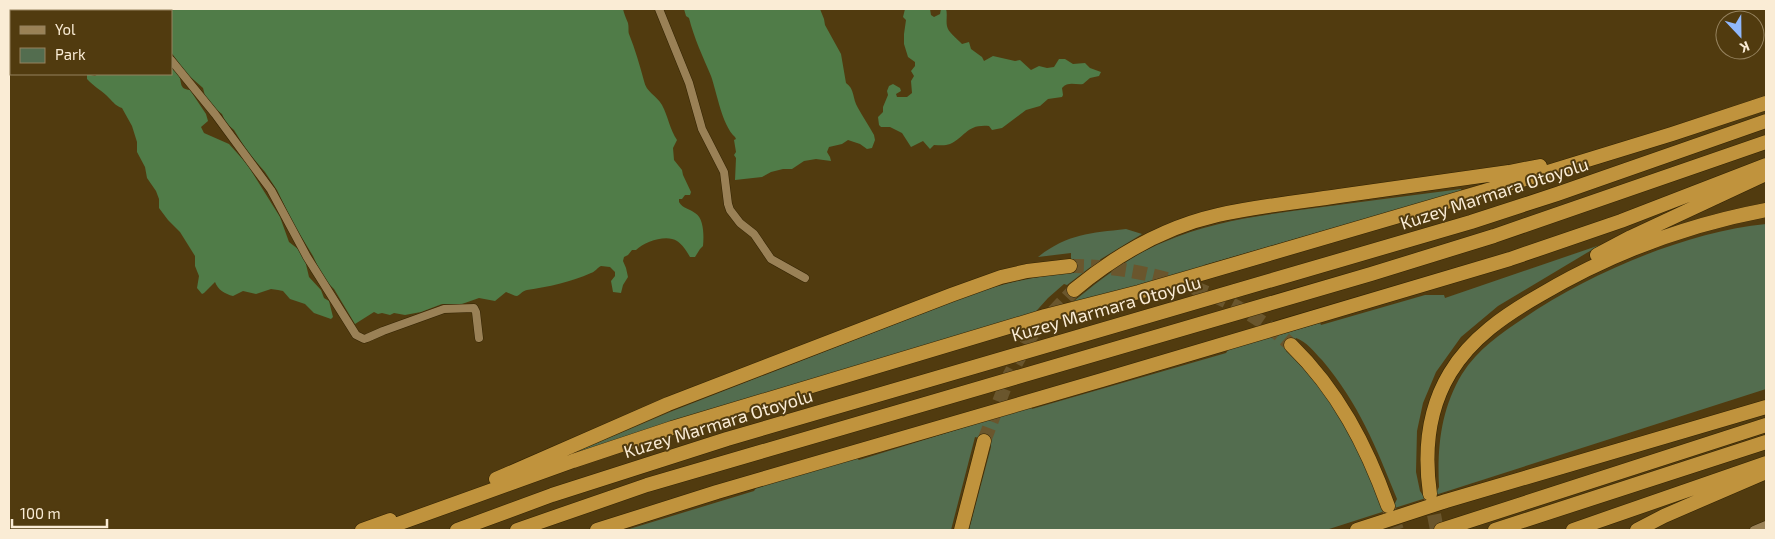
<svg xmlns="http://www.w3.org/2000/svg" width="1775" height="539" viewBox="0 0 1775 539" font-family="'Exo 2',sans-serif">
<style>
.green{fill:#536d4f;fill-rule:evenodd}
.forest{fill:#507c48}
.lines{fill:none;stroke-linecap:round;stroke-linejoin:round}
.highway-tunnel{stroke:#6a562d;stroke-width:14;stroke-dasharray:14 7;stroke-linecap:butt}
.street-casing{stroke:#332302;stroke-width:9}
.highway-casing{stroke:#332302;stroke-width:15}
.street{stroke:#9a8156;stroke-width:8}
.highway{stroke:#c0933d;stroke-width:14}
.labels{text-anchor:middle;dominant-baseline:central;stroke-width:4;stroke-linejoin:round;paint-order:stroke}
.street-label{font-size:18px;fill:#faecd5;stroke:#513b0f}
</style>
<rect width="100%" height="100%" fill="#513b0f"/>
<path class="green" d="M1461 189V191L1437 198 1204 265V268L1070 304C1098 282 1129 256 1164 242 1212 221 1263 215 1315 208 1363 202 1412 195 1461 189Z
M1766 224V389L1326 530H969L991 447 989 441 975 437 951 530H626L754 491 756 488 856 458 859 460 1031 407 1032 409 1226 353 1228 350 1320 323 1321 325 1425 295H1444L1445 298 1600 245 1498 306 1461 337 1436 372 1423 403 1417 431 1416 472 1420 491 1424 497 1436 493 1439 487C1437 446 1441 409 1462 374 1478 349 1500 334 1524 318 1590 273 1686 232 1766 224ZM1296 338C1307 342 1314 352 1322 360 1359 404 1376 447 1397 499L1394 505C1362 452 1332 394 1286 351Z
M1126 229 1142 234 1101 259 1067 285 1064 284 1048 298 1030 318 560 459 670 412 965 297C1000 284 1034 276 1071 273V253L1038 257C1067 234 1090 233 1126 229Z"/>
<path class="forest" d="M136 9H623C624 14 626 18 628 23 629 27 628 31 629 34 635 49 640 66 644 81 646 92 657 96 662 105 668 116 670 130 677 140L673 148 674 160 682 170 683 175 691 192 690 195H685L682 199H679V202C683 209 689 208 695 213 704 218 704 236 703 246L700 249 695 257H690C687 252 683 245 677 241 667 234 645 241 636 250H632L628 255 624 257 623 261 626 268 628 277 623 285 621 293 613 292 611 281 615 276V272L610 267 601 266C597 268 595 272 591 273 571 282 548 287 527 290 522 291 520 295 517 296 514 296 509 293 506 292L495 301 479 298 462 304H442L421 312 405 315 394 313 390 315 382 313 378 314 374 312 355 324 334 289 328 283 319 269 313 256 293 223 277 190 265 172 247 151 234 130 226 123 222 114 213 107 205 96 203 88 186 73 171 52V11H138Z
M684 9H820L824 19 825 25 841 54 846 83C855 89 852 98 858 108 863 117 869 126 874 135L875 140 872 148 867 149 860 144 848 140 842 144 829 147 827 152 830 157 831 161 816 159 804 161 792 169H783L771 172 762 177 735 180 736 158 734 155 736 152 734 140 736 139 735 137C722 125 717 93 711 76 703 57 694 38 689 18L686 16Z
M905 9H930L931 15 934 17 940 14 941 9H946C948 15 945 23 948 29 950 33 958 40 962 44L969 42 971 49 982 57 984 61 993 56 1015 61 1020 60 1031 70 1039 66 1047 68 1054 67 1059 59H1065L1073 64 1085 63 1090 68 1101 72 1099 76 1090 78 1083 84C1075 85 1068 81 1062 88L1063 95 1062 97 1048 99 1040 106 1026 110 1002 128 992 130 989 126C966 124 966 137 950 144 945 146 939 145 934 145L930 149 923 141 911 147 902 133 890 127H881L879 125 878 117 883 112V107L888 95 887 91 889 86 893 84 900 88 901 91 896 94 897 97H907L912 93 911 81 914 76 911 71 915 66V62L908 57 904 44V34L906 20 903 17Z
M171 68C173 70 176 72 178 74 183 82 178 89 190 90L206 114 208 121 201 127 204 133 229 144 247 164 280 217 289 242 298 249 305 260 309 277 321 290 324 298 329 301 333 317 331 319 314 313 305 304 290 299 283 291 278 290 271 289 256 294 243 291 233 296C225 294 218 290 215 282L204 293 202 294 197 288 199 276 195 266V256L180 232 168 220 159 208V199L156 191 147 178 145 167 137 152V142L132 126 122 108C116 106 114 103 109 98 103 91 94 87 87 79V74L95 76 98 74H171Z"/>
<g class="lines">
<path class="highway-tunnel" d="M1070 266C1146 265 1235 293 1291 345
M984 441 1009 376 1031 336 1074 290
M1430 494 1437 530
M1388 507 1397 530"/>
<defs>
<path id="street" d="M130 9 131 11
M659 9 689 83 702 129 724 172 728 204 730 210 740 223 754 234 771 259 805 278
M171 60 215 114 271 190 307 257 356 335 364 339 367 338 383 331 444 309 474 308 476 312 479 338
M1754 530 1766 525"/>
<path id="highway" d="M1597 255 1631 237 1766 174
M1074 290C1116 255 1165 227 1218 215 1258 206 1299 202 1339 196 1395 188 1452 180 1509 172L1540 166
M1291 345C1338 391 1366 445 1388 506
M496 479 668 404 951 295 1001 277 1027 271 1070 266
M1430 494C1424 452 1427 411 1450 373 1471 338 1505 315 1540 295 1611 253 1686 225 1766 210
M362 530 390 520
M381 530 573 461 672 428 1045 316 1139 292 1522 180 1672 134 1766 103
M457 530 552 495 727 439 1471 222 1557 194 1766 121
M517 530 647 485 1371 274 1494 236 1766 142
M597 530 717 492 1102 380 1510 259 1621 221 1766 165
M961 530 984 441
M1357 530 1446 501 1766 407
M1441 530 1766 425
M1495 530 1766 442
M1573 530 1766 463
M1637 530 1664 516 1766 472"/>
</defs>
<use href="#street" class="street-casing"/>
<use href="#highway" class="highway-casing"/>
<use href="#street" class="street"/>
<use href="#highway" class="highway"/>
</g>
<g class="labels">
<g class="street-label">
<text transform="translate(1494 193) rotate(-18)">Kuzey Marmara Otoyolu</text>
<text transform="translate(1106 308) rotate(-16)">Kuzey Marmara Otoyolu</text>
<text transform="translate(718 423) rotate(-17)">Kuzey Marmara Otoyolu</text>
</g>
</g>
<rect width="1775" height="539" fill="none" stroke="#faecd5" stroke-width="20"/>
<rect x="10" y="10" width="162" height="65" fill="#513b0f" stroke="#95825e"/>
<rect x="20" y="26" width="25" height="8" fill="#9a8156" stroke="#95825e"/>
<text x="55" y="35" font-size="15" fill="#faecd5">Yol</text>
<rect x="20" y="48" width="25" height="15" fill="#536d4f" stroke="#95825e"/>
<text x="55" y="60" font-size="15" fill="#faecd5">Park</text>
<g transform="translate(1740 35) rotate(158)"><circle r="24" fill="#513b0f" stroke="#95825e"/>
<path d="M0-4L9 19L0 12L-9 19Z" fill="#90b8fd"/>
<text y="-8" font-size="14" font-weight="bold" text-anchor="middle" fill="#faecd5">K</text>
</g>
<path d="M12 519v8h95v-8" fill="none" stroke="#faecd5" stroke-width="2.5"/>
<text x="20" y="519" font-size="15" fill="#faecd5" stroke="#513b0f" stroke-width="4" paint-order="stroke">100 m</text>
</svg>
